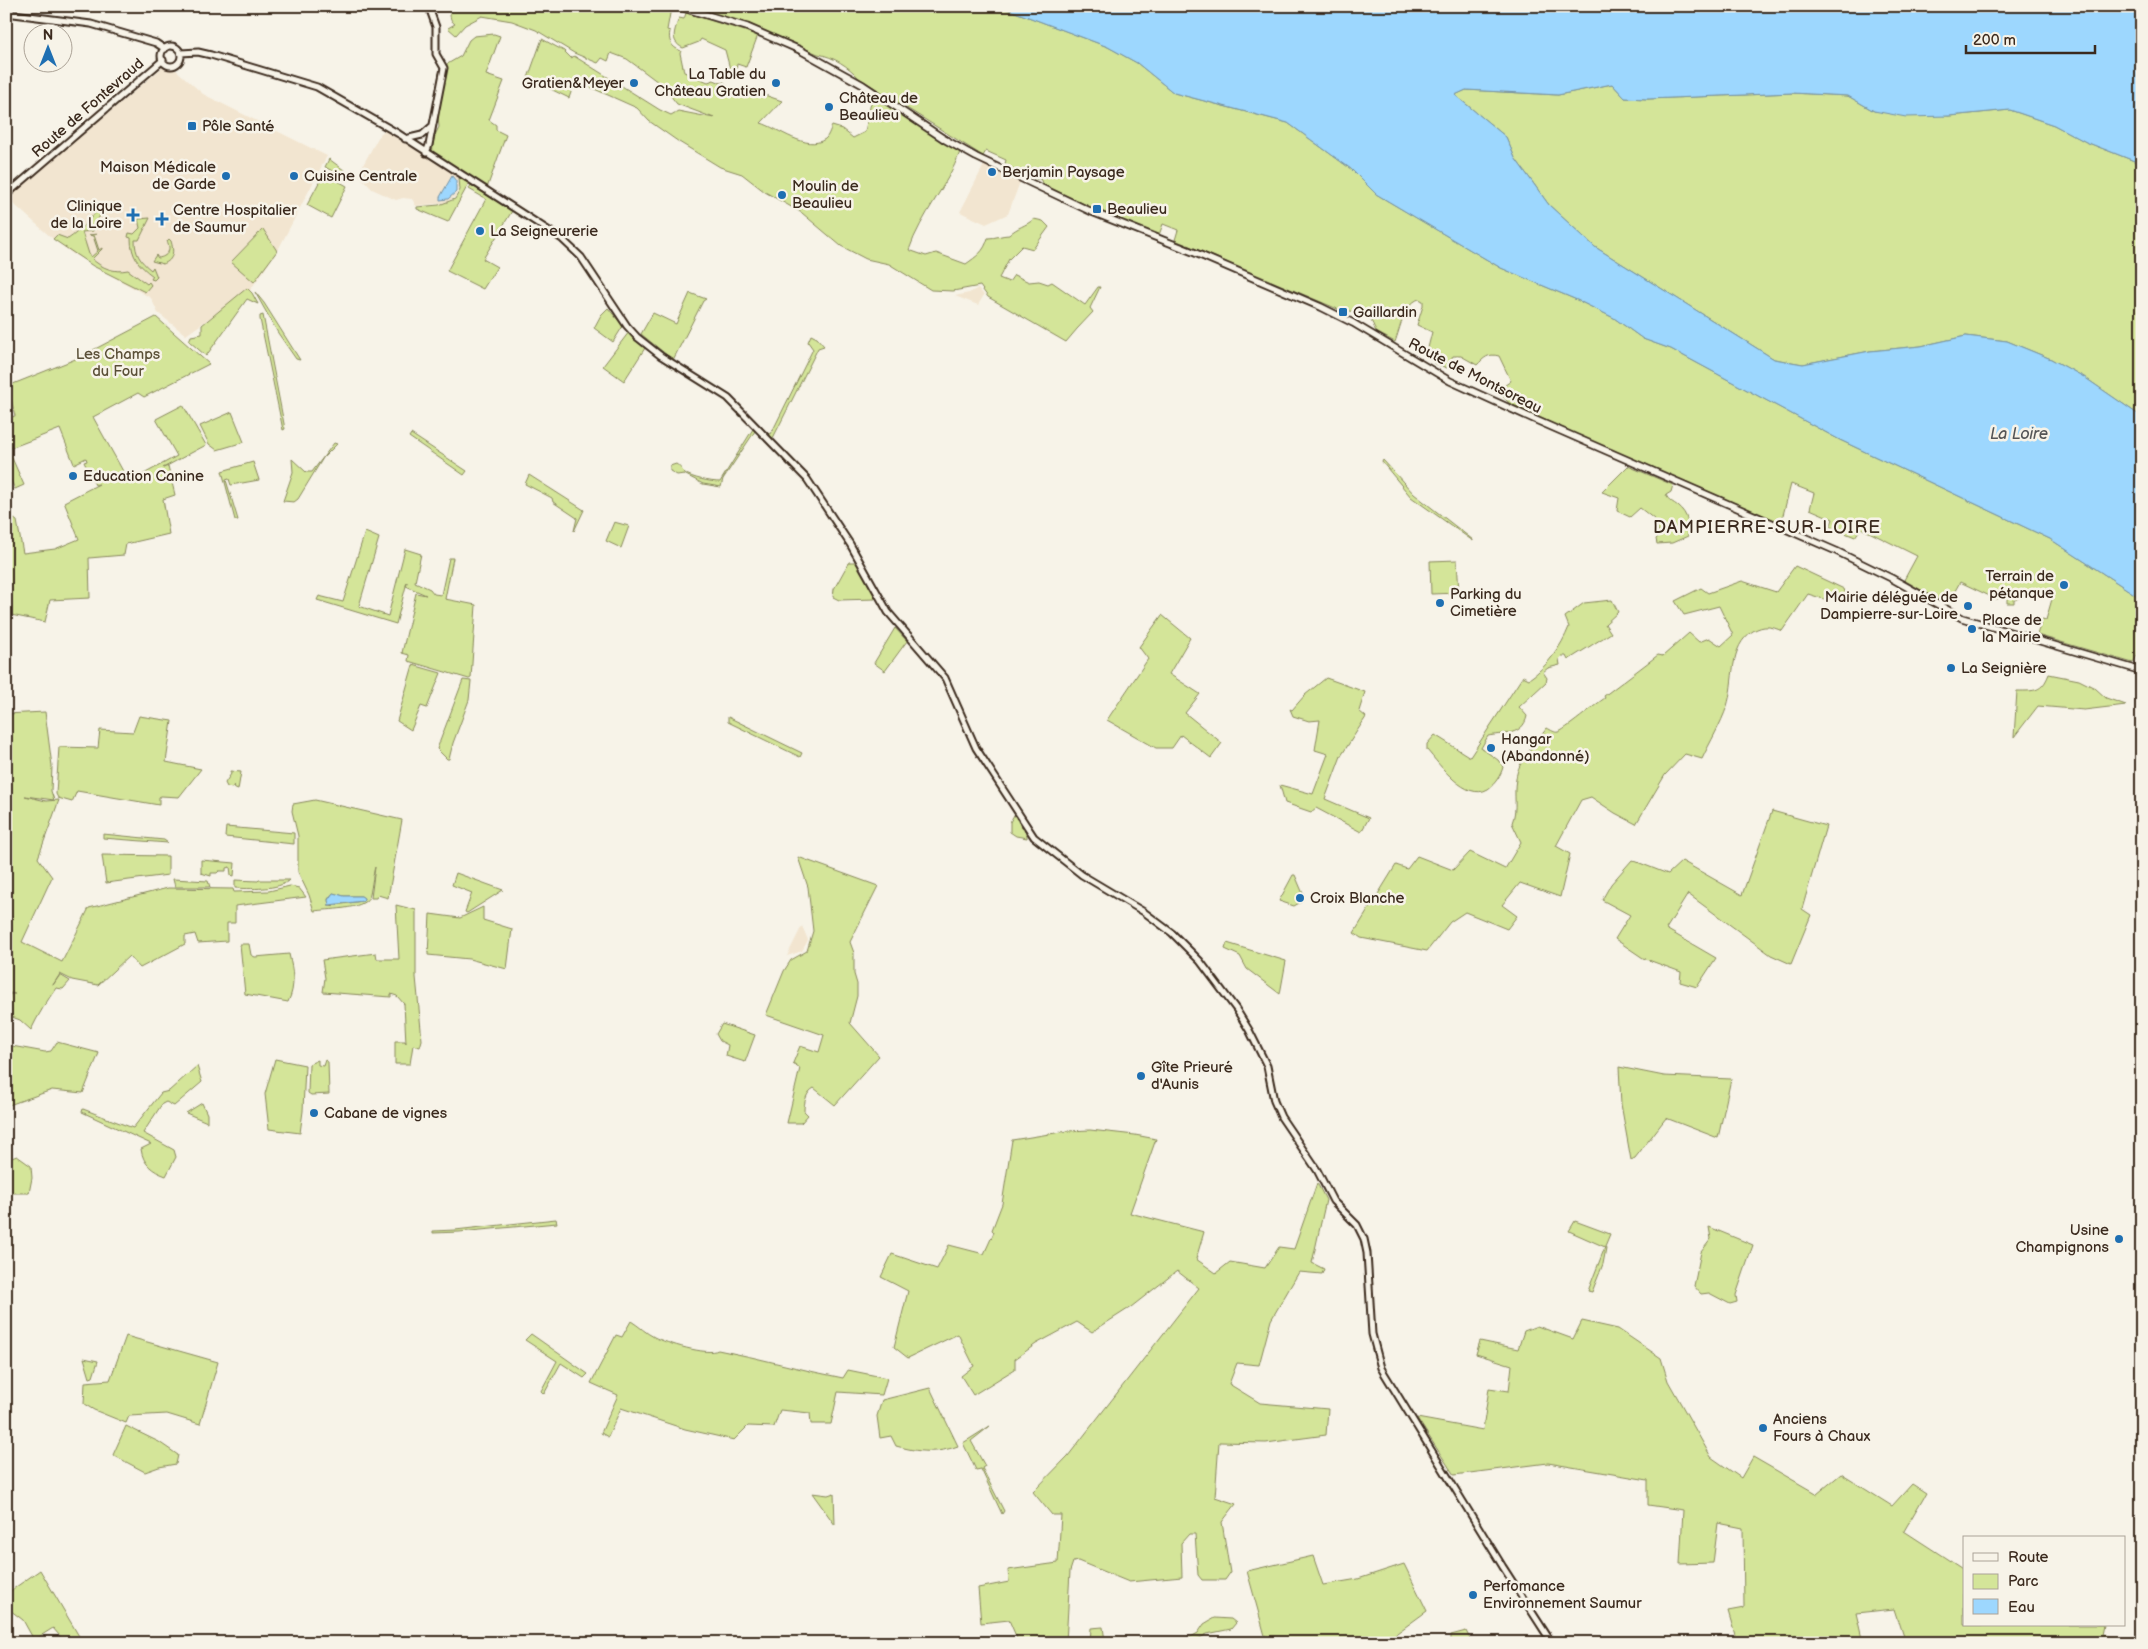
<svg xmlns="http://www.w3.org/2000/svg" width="2148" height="1649" viewBox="0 0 2148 1649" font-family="'Balsamiq Sans',sans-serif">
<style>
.built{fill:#f2e5d0}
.green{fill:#d4e599;stroke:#88885c;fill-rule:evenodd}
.water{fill:#9dd7fe;stroke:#7692a4}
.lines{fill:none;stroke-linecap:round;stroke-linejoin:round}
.tertiary-casing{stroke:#3b2a1e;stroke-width:9}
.secondary-casing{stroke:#3b2a1e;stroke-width:9}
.tertiary{stroke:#f7f3e8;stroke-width:5}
.secondary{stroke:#f7f3e8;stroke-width:5.5}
.poi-dot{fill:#1f6fb2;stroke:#f7f3e8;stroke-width:2}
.labels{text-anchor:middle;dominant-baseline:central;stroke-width:5;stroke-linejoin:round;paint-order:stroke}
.poi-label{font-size:15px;fill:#3b2a1e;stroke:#f7f3e8;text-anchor:start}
.street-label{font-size:15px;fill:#3b2a1e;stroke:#f7f3e8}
.park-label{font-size:15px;fill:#5a4f37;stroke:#f7f3e8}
.water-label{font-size:16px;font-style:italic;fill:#545556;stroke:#f7f3e8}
.quarter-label{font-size:18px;letter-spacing:1px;fill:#3b2a1e;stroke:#f7f3e8}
</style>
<rect width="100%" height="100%" fill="#f7f3e8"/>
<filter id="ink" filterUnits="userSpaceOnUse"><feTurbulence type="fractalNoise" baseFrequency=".02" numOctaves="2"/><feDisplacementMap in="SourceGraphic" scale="10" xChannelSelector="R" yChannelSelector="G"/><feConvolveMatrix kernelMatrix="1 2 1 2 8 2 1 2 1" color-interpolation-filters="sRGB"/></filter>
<g filter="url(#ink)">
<path class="built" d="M163 67 175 69 203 94 327 156 278 250 251 289 186 335 158 313 151 298 73 254 53 239 7 198Z
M385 130 458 177 459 187 455 197 445 203 416 206 412 199 403 198 396 200 372 189 358 174 380 134Z
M984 165 1020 182 1008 214 986 224 960 212Z
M978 288 984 295 978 305 955 296 969 293Z
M802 926 808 940 802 951 787 956Z"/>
<path class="green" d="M452 6H622L628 13 631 6 671 8 667 30 670 31C668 41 671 47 681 51L680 53 684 72 708 82 714 80 721 83 724 82 728 87 729 94 753 91 782 101 761 123C778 128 807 152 825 139 828 137 830 130 832 126L842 129 853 138 865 132 872 97 881 101 960 152C947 187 921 215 909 250L926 256 936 253 966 264C977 256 984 252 988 238 996 238 1002 235 1009 235 1017 227 1026 226 1034 219L1043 221 1049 227 1033 249 1022 246 1009 259 999 278 1009 282 1014 275 1029 282 1039 281 1048 284 1052 282 1085 305 1098 287H1100L1090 308 1093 312 1077 329 1066 342 988 297 980 286 953 291 931 290 889 264 866 259 841 246 802 213 765 192 742 174 720 167 679 142 649 121 637 108 590 87 574 84 569 98 528 78 542 39 564 51 571 58 574 56 660 110 671 115 678 111 714 118 677 104 662 85 642 70 627 59 611 53 608 61 602 58 598 63 574 53 536 30 512 21 482 16 465 25 456 35 448 28 455 24C449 20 449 13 452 6Z
M689 6H849L854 9 852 6H999L1108 47 1137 63 1174 93 1288 123 1351 169 1376 194 1501 268 1577 300 1614 318 1643 339 1671 349 1840 440 2050 539 2142 599V646L2133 663 2037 635 2042 619 2046 620 2052 599C2042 596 2033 591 2023 595 2020 596 2019 599 2014 600V603H2007V597L1996 599 1960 582 1947 605 1904 580 1917 556 1861 528 1855 537 1830 527 1833 519 1810 509 1814 493 1791 484 1781 523 1575 434 1509 403 1498 390 1511 381 1499 356C1488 353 1484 358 1477 365L1461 356H1453L1447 368 1436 364 1427 352 1432 332 1417 325 1423 306V301L1419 299C1404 304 1400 329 1395 342L1376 332C1368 309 1362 313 1340 310L1175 240 1178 230 1163 224 1159 235 1099 211 1043 184 1040 179H1030L1005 164 1006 160 986 151 983 156 859 78C848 66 834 57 818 54L747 24Z
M686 13 758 35 746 67 737 64 736 71 730 69 725 50 701 39 699 42 683 48C669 41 675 30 679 18L684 19Z
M494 34 500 36 486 75 504 81 489 120 496 125V130L506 135 487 188 432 155 434 137 439 127 436 94 439 73 444 66 461 56 469 40 474 36Z
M1612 84 1625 98 1648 99 1792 93 1848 96 1874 111 1949 116 2010 110 2054 125 2086 142 2142 164V417L2084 377 2051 359 2007 341 1966 336 1921 346 1870 351 1803 364 1774 359 1595 247 1549 205 1515 158 1506 137 1455 95 1466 90 1558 95Z
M329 159 352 176 349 180 325 167Z
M324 173 347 186 331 218 307 205Z
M459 178 469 183 448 222 417 209V207L439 205 455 199 460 190Z
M471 185 512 211 483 259 497 267 483 289 447 271 486 199 469 189Z
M96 212 102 213 103 217 100 215 93 231 82 232 89 254 91 257 98 251 93 236 89 235 97 234 94 235 99 250 102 248V249L92 259C102 268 114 273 128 270L147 284 149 282 151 285 145 292 93 266 53 239 57 235 68 239C80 231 87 222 96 212Z
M150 218 139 240H135C135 254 140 261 151 270L153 267 157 277 154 280 151 279 153 276C138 265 131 256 131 238L128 237 129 233 134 234 140 228 138 219Z
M263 229 277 251 254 282 231 262Z
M169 239 171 241C174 251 174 260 163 264L152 261 156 255 158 258C167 257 172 250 167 241Z
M247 288 252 293 258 304 247 299 206 356 189 341 191 336 202 334V325Z
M255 292 264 303 300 360 296 359 278 333Z
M690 293 706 299 703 301 673 360 641 334 653 313 676 324Z
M608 308 623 326 613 342 594 328 601 315Z
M263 315 285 429 283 430 260 319V316Z
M156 317 209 364 144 397 138 393 93 417 129 482 177 456 156 419 183 405 206 445 163 468 168 466 175 495 163 499 169 534 126 544 124 555 89 558 90 598 50 600 45 622 6 614V549L8 548 6 513 17 521 23 553 55 549 79 539 64 502 99 484 95 485 84 462 87 461 86 458 74 464 60 429 8 449 24 485 15 489 6 471V418L15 416 8 386 78 358Z
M629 332 645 348 624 381 603 366Z
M811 335 817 338 824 346 818 348 772 440 766 433 771 434 813 349 808 342Z
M232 412 244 442 217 450 209 444 200 426Z
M753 429 755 431 723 479 721 487 703 484 684 474 677 475 670 471V466L676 464C681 467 681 470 685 473 691 478 711 482 720 482Z
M411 434 467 471 464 475 409 437Z
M334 443 337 444 323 458 298 499 294 502 283 501 293 472 292 459 306 472H312Z
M1383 460 1414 494 1473 540V541L1411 497 1382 462Z
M253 462 259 480 231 485 229 479 226 480 238 520H235L222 471Z
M1628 466 1673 485 1671 492 1666 495C1669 501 1673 502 1678 506 1689 515 1688 524 1688 536L1672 543 1657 544 1656 539 1660 535 1654 519 1640 508 1630 517 1617 511 1619 498 1602 492Z
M529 475 584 510 574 531 577 518 553 502 552 498 525 484Z
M614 522 629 526 621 548 606 541Z
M365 532 379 538 359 606 388 616 405 549 421 554 415 582 430 589 434 594 441 595 449 558H453L445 599 476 605 471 678 469 679 408 661 409 655 402 653 416 593 426 595 406 586 407 582 396 624 317 600 319 596 343 602Z
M1457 560 1459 593 1431 594 1430 561Z
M849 562H857L875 595V599L839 600 833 597 834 589Z
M1795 566 1844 589 1847 598 1833 593 1824 599 1808 594 1782 631C1771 626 1764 625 1753 631 1728 646 1735 682 1727 706 1721 724 1710 742 1702 759L1685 754 1665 775 1636 824 1615 813 1591 797 1581 800 1556 846 1570 854 1560 897 1520 883 1502 905 1517 916 1507 929 1465 912 1450 922 1427 951 1361 938 1354 933 1396 865 1407 869 1417 856 1453 870 1470 852 1505 869 1521 842 1512 823C1518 807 1513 796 1516 779 1518 760 1535 744 1547 728 1551 730 1555 733 1558 732 1563 732 1597 703 1605 698L1604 696 1658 655 1663 656 1689 633 1699 642 1709 638 1721 646 1733 635 1719 606 1684 615 1675 601 1701 588 1708 593 1742 581 1776 592Z
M1612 600 1618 612 1605 624 1611 633 1568 660 1566 656H1562L1559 659 1560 665 1548 668 1543 672 1547 678 1546 682 1519 707 1527 716C1523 736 1503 733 1488 736L1481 748 1498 760 1503 767C1501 775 1495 784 1488 789 1466 802 1440 765 1427 750V744L1435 735 1470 757 1523 676 1529 679C1547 667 1561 647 1569 627L1565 617 1584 603Z
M1162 615 1190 638 1169 674 1200 694 1185 713 1222 743 1211 758 1181 735 1172 748H1156L1107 720 1148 659 1139 647Z
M895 628 907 641 885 671 874 663Z
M413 665 441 673 427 708 421 706 411 730 397 721Z
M2049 674 2079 680 2095 688 2106 698 2126 705 2084 710 2038 706 2014 737 2017 691C2035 691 2042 692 2049 674Z
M1326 678 1365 692 1359 711 1366 717 1341 756 1325 799 1369 818 1361 832 1316 808 1311 812 1285 803 1280 785 1313 794 1328 754 1315 750 1320 720 1309 721 1293 716 1290 709 1292 710 1305 695Z
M463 680 471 681 469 700 453 743 449 759H447L437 749Z
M45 712 52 766 51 791 54 800 25 796 46 801 59 800 38 858 52 877 22 942 62 962 89 908 168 888 233 889 234 892 269 891 290 886 299 888 306 897 235 906V923H227V941L198 943 195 934 185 936V944L140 968 129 956 98 985 72 980 60 974 53 985 60 975 70 981 63 989 56 988C47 1001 38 1015 31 1030L20 1020 12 1017 9 1010 10 1007 7 1005 10 994H15L10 993 6 1003V936L12 917 6 915V714Z
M139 716 172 721 166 762 201 769 179 797 161 796 159 797V805L77 791 72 802 58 798 56 794 59 747 98 748 100 730 133 732Z
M728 717 802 753 800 757 728 722Z
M230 771 241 772 238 790 233 788 234 785 232 788 227 787 225 783 231 774Z
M315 800 402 820 388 898 378 895 376 898H371L375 867C373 873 371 894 369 897 363 910 327 909 314 911L309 895 298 872V836L292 811 293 804ZM333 893 344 896H361L364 898 363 901 329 906 328 899Z
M1772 811 1826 826 1802 909 1811 915 1791 964 1771 955 1688 894 1666 929 1716 958 1697 987 1680 982 1681 972 1643 958 1615 939 1630 915 1602 900 1611 884 1632 860 1668 874 1682 861 1742 895Z
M1014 815 1027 835V838L1016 836 1010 832V822Z
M226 827 294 833V844L225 837Z
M103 834 164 840 168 843 103 838Z
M102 855 168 856V875L106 883Z
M798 857 878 886 850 942 854 953V974L857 984V996L850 1023 879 1056 835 1105 814 1088C806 1092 804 1103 804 1111L808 1115 801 1123H787L800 1068 793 1063 800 1046 819 1052 824 1035 766 1015 784 971 791 960 807 951 813 931 808 887Z
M201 860 235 863 234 876 231 875 230 867 226 868V871H219L217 873H211V876L201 873Z
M456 873 503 890 467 913 465 912 472 893 452 885Z
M1293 875H1295L1304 896 1301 902 1294 906 1279 901Z
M173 879 208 881 210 887H175Z
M235 880 258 881 259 880H289C280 890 248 889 235 888Z
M396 905 416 910V977L422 1040 420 1047 413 1045 410 1064H395V1041H405L406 1043 404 1004 397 996 391 994V997L323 992 325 978 322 960 376 953 377 959H399Z
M483 907V920L512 929 507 969 469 959 428 955 430 914 460 918Z
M1227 943 1286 961 1280 994 1247 969 1240 956 1225 949Z
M240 944H249L251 955 255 957 289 954C293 971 296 986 288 1002L245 994Z
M722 1024 755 1035 745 1062 726 1056 728 1045 720 1041 716 1034Z
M57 1042 99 1053 83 1093 52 1090 6 1106V1045L45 1052 51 1051Z
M275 1059 305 1065 303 1111 300 1133 269 1129 265 1094Z
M318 1060V1065L323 1066 325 1060 328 1062 329 1094 311 1095 308 1093 309 1064Z
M197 1066 202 1082 174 1106 166 1102 162 1104 143 1133 174 1150 176 1157 166 1176C152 1171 143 1164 141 1149L151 1144 82 1112 83 1109 133 1128 161 1093 169 1091Z
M1619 1067 1664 1076 1731 1079 1718 1138 1666 1118 1635 1158 1631 1160 1621 1104Z
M202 1103 207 1114V1122L186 1113Z
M1090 1130 1135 1135 1156 1139 1130 1213 1204 1232 1196 1259 1216 1273 1230 1262 1265 1268 1279 1247 1294 1249 1317 1183 1326 1200 1312 1263 1324 1269 1322 1274 1299 1272 1271 1320 1259 1365 1237 1363 1229 1384 1260 1403 1328 1409 1326 1435 1266 1443 1219 1442 1215 1497 1236 1504 1222 1522 1230 1573 1225 1580H1202L1198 1575 1195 1534H1189L1181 1543 1182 1577 1129 1582 1078 1561 1073 1562 1070 1571 1066 1643H1019L1009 1620 981 1623 978 1588 1009 1582 1008 1570 1058 1563 1061 1515H1052L1033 1492 1068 1456 1199 1288 1177 1271 1131 1307 1092 1332 1077 1322 1036 1344 1015 1359V1369L973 1395 961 1376 974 1366 958 1334 908 1358 894 1347 908 1291 881 1277 892 1254 937 1269 949 1245 984 1254 994 1232 992 1230 1002 1204 1012 1140 1068 1131Z
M17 1156 31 1166 32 1178 29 1193H6V1160Z
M556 1219 557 1223 459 1232 433 1233V1231L455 1230Z
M1575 1221 1610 1234 1605 1246 1606 1248 1603 1264 1592 1292 1588 1291 1605 1247 1569 1231Z
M1709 1227 1753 1245 1736 1295 1737 1302 1730 1304 1709 1293 1701 1294 1694 1286 1701 1252 1711 1239Z
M631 1321C639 1326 646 1333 654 1337 666 1343 707 1356 718 1350 760 1358 801 1370 843 1378L848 1370 887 1378 882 1395 838 1392 831 1424H811L810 1413 780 1410 774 1427 748 1426 734 1440 685 1429 621 1408 608 1437 601 1433 618 1395 591 1383 616 1335 622 1337Z
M1582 1321 1618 1329 1661 1358 1668 1381 1711 1457 1741 1478 1753 1457 1817 1494 1841 1474 1892 1506 1912 1484 1926 1493 1904 1531 1964 1570V1625H2103L2101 1635 2138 1643H1905L1894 1609 1856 1613 1863 1643H1734L1732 1638 1735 1635 1728 1611 1744 1608 1743 1528 1718 1523 1713 1563 1680 1564 1683 1510 1648 1505V1480L1548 1463 1454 1475 1417 1418 1483 1430 1489 1388 1509 1391 1512 1365 1476 1354 1480 1341 1518 1349 1524 1331 1537 1326 1573 1339Z
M531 1334 588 1374 584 1378 561 1363 544 1394 541 1391 557 1361 525 1340Z
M126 1336 218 1362 200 1424 167 1414 129 1416 126 1423 94 1410 84 1404 85 1382 110 1380Z
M84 1358 98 1361 93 1377 90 1378Z
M930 1388 958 1446C936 1454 918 1452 896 1446L891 1436 880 1438 877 1416 882 1400Z
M126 1426 159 1442 178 1455 176 1464 159 1467 145 1472 113 1455Z
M990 1426 971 1441 985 1466 982 1468 1004 1511 1002 1514 981 1469 976 1470 963 1443Z
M812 1493 828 1495 834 1493 835 1525Z
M1313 1556 1323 1585 1358 1579 1404 1564 1427 1611 1386 1641 1387 1643H1267L1247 1571Z
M40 1570 83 1643H66L53 1628 34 1640 23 1620 6 1607V1594Z
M1214 1618 1231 1619 1236 1623 1231 1629 1207 1634 1191 1643H1180L1198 1633 1204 1624Z
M1103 1627 1105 1641 1109 1643H1090L1091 1628Z
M1466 1631 1472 1643H1451V1635Z"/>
<path class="water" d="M999 6H2142V164L2086 142 2054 125 2010 110 1949 116 1906 117 1874 111 1848 96 1792 93 1648 99 1625 98 1612 84 1558 95 1466 90 1455 95 1506 137 1515 158 1549 205 1595 247 1774 359 1803 364 1870 351 1921 346 1966 336 2007 341 2051 359 2084 377 2142 417V599L2050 539 1840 440 1671 349 1643 339 1614 318 1577 300 1501 268 1440 232 1376 194 1351 169 1288 123 1174 93 1137 63 1108 47Z
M452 176 456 181V192L448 199 440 200V197Z
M333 893 344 896H361L364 898 363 901 329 905 328 900Z"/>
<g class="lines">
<defs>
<path id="tertiary" d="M6 13 91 24 156 43 165 49
M161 56a10 10 0 1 1 20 0a10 10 0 1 1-20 0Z
M181 53 198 52 211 55 317 87 399 134 562 239 581 257 627 326 637 337 661 356 728 398 807 479 850 544 888 612 945 678 976 748 1034 837 1082 875 1144 912 1172 933 1200 961 1236 1009 1249 1030 1267 1066 1274 1101 1281 1117 1317 1170 1333 1201 1357 1225 1364 1239 1367 1253 1372 1334 1381 1368 1503 1567 1552 1643
M405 139 422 135 431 127
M426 153 429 145 444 68 436 54V27L431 13 433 6
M6 195 163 60"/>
<path id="secondary" d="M677 6 747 27 800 50 863 85 944 139 976 157 1092 212 1193 252 1321 307 1353 323 1450 381 1538 421 1836 551 1891 578 1962 618 2142 671"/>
</defs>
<use href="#tertiary" class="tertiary-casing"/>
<use href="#secondary" class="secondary-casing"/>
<use href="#tertiary" class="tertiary"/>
<use href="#secondary" class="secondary"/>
</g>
</g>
<g class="poi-dot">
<circle cx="634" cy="83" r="5"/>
<circle cx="776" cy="83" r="5"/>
<circle cx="829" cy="107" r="5"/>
<rect x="187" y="121" width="10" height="10" rx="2.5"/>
<circle cx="992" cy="172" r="5"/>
<circle cx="226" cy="176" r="5"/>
<circle cx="294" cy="176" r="5"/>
<circle cx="782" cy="195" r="5"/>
<rect x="1092" y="204" width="10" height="10" rx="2.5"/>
<path d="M130.5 207.5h5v5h5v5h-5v5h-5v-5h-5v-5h5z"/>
<path d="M159.5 211.5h5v5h5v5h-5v5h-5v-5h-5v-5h5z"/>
<circle cx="480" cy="231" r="5"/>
<rect x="1338" y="307" width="10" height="10" rx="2.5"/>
<circle cx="73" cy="476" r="5"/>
<circle cx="2064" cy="585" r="5"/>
<circle cx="1440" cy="603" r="5"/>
<circle cx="1968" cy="606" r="5"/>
<circle cx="1972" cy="629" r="5"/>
<circle cx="1951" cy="668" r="5"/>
<circle cx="1491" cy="748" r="5"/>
<circle cx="1300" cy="898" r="5"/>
<circle cx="1141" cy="1076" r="5"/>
<circle cx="314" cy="1113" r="5"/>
<circle cx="2119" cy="1239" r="5"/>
<circle cx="1763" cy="1428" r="5"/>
<circle cx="1473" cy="1595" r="5"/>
</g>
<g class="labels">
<g class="poi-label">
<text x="766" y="74" text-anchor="end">La Table du<tspan x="766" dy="17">Château Gratien</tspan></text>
<text x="624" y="83" text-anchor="end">Gratien&amp;Meyer</text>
<text x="839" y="98">Château de<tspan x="839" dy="17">Beaulieu</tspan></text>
<text x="202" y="126">Pôle Santé</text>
<text x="216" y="167" text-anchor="end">Maison Médicale<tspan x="216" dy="17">de Garde</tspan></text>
<text x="1002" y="172">Berjamin Paysage</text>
<text x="304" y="176">Cuisine Centrale</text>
<text x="792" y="186">Moulin de<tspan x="792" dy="17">Beaulieu</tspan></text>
<text x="122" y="206" text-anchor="end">Clinique<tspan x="122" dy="17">de la Loire</tspan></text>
<text x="1107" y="209">Beaulieu</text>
<text x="173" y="210">Centre Hospitalier<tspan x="173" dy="17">de Saumur</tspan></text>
<text x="490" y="231">La Seigneurerie</text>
<text x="1353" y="312">Gaillardin</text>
<text x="83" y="476">Education Canine</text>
<text x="2054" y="576" text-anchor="end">Terrain de<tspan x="2054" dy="17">pétanque</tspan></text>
<text x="1450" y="594">Parking du<tspan x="1450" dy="17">Cimetière</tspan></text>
<text x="1958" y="597" text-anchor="end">Mairie déléguée de<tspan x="1958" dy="17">Dampierre-sur-Loire</tspan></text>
<text x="1982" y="620">Place de<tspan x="1982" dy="17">la Mairie</tspan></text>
<text x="1961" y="668">La Seignière</text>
<text x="1501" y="739">Hangar<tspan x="1501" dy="17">(Abandonné)</tspan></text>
<text x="1310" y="898">Croix Blanche</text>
<text x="1151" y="1067">Gîte Prieuré<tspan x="1151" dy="17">d'Aunis</tspan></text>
<text x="324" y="1113">Cabane de vignes</text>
<text x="2109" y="1230" text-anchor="end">Usine<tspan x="2109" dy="17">Champignons</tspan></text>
<text x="1773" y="1419">Anciens<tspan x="1773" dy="17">Fours à Chaux</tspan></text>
<text x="1483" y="1586">Perfomance<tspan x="1483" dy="17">Environnement Saumur</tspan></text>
</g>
<g class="street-label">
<text transform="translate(88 108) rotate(-41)">Route de Fontevraud</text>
<text transform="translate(1475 376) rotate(27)">Route de Montsoreau</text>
</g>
<g class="park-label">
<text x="118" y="354">Les Champs<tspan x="118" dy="17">du Four</tspan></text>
</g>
<g class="water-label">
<text x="2019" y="434">La Loire</text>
</g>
<g class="quarter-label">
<text x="1767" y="527">DAMPIERRE-SUR-LOIRE</text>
</g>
</g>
<rect width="2148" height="1649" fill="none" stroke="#f7f3e8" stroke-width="25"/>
<rect x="12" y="12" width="2123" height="1624" fill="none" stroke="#3b2a1e" stroke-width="2" filter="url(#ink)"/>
<rect x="1963" y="1536" width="162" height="90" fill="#f7f3e8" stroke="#aca397"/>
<rect x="1973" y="1553" width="25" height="8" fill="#f7f3e8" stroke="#aca397"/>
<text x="2008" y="1562" font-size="15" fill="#3b2a1e">Route</text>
<rect x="1973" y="1574" width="25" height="15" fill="#d4e599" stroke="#aca397"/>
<text x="2008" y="1586" font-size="15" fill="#3b2a1e">Parc</text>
<rect x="1973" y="1599" width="25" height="15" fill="#9dd7fe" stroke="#aca397"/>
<text x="2008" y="1612" font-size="15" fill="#3b2a1e">Eau</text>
<g transform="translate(48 48)"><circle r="24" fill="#f7f3e8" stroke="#aca397"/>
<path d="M0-4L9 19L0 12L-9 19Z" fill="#1f6fb2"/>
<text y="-8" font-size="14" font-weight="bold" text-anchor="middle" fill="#3b2a1e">N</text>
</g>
<path d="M1966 45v8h129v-8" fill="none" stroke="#3b2a1e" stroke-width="2.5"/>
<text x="1973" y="45" font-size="15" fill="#3b2a1e" stroke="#f7f3e8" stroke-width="4" paint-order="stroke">200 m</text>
</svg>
